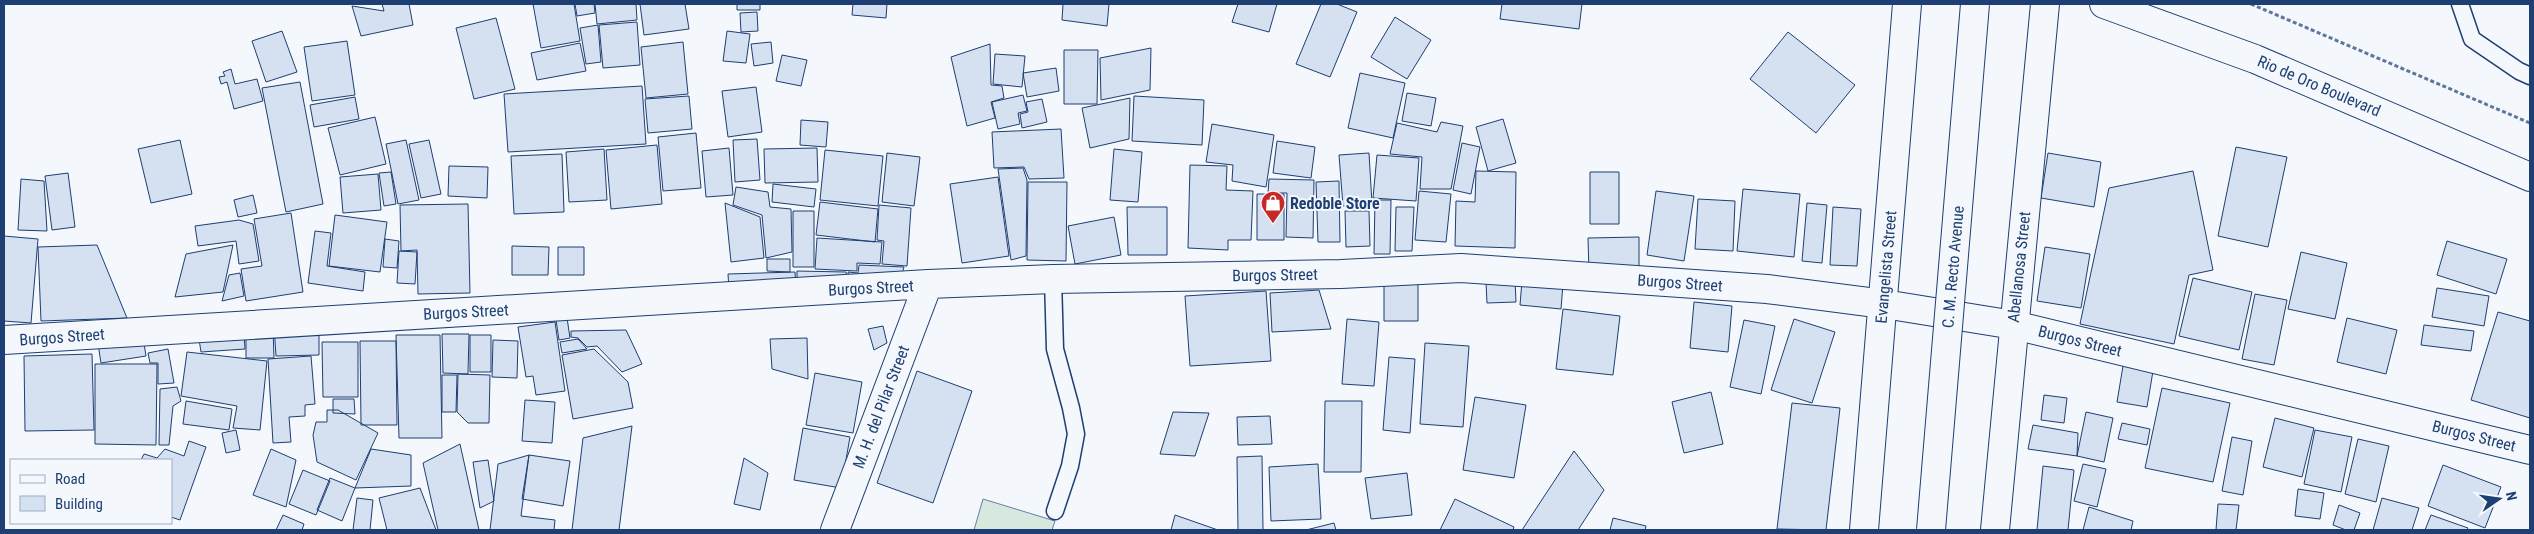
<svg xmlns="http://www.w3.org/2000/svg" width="2534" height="534" viewBox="0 0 2534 534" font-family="'Roboto Condensed',sans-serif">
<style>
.green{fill:#d7e8df;stroke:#687fa3}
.building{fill:#d5e0f0;stroke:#1d3f73}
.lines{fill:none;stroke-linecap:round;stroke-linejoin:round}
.lane-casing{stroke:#1d3f73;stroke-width:19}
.street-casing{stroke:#1d3f73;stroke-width:30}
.secondary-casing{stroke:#1d3f73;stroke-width:30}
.path{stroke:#5e769c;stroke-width:3;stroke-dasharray:4 2.5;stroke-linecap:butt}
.lane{stroke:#f4f7fb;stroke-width:16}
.street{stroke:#f4f7fb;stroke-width:28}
.secondary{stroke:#f4f7fb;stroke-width:28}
.highway-bridge-casing{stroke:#1d3f73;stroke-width:30;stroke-linecap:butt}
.highway-bridge{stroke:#f4f7fb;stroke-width:28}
.labels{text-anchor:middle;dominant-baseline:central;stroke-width:4;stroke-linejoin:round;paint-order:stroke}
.street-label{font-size:16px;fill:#1d3f73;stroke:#f4f7fb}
.poi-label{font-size:16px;font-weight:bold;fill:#1d3f73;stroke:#f4f7fb;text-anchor:start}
</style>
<rect width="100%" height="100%" fill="#f4f7fb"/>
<path class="green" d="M983 499 1055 521 1052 530H974Z"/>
<path class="building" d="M382 4H409L413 25 361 36 352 6 384 11Z
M533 4H574L580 41 541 48Z
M575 4H594L595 13 577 16Z
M595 4H636L637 20 597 24Z
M640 4H685L689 29 644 35Z
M737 4H760V10H737Z
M853 4H887L886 18 852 15Z
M1063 4H1109L1107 26 1062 20Z
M1238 4H1277L1269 32 1232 22Z
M1321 4H1337L1357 12 1330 77 1296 64Z
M1502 4H1582L1579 29 1500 19Z
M757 12 758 31 741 32 740 13Z
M1395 17 1431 40 1407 79 1371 57Z
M496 18 515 89 474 99 456 28Z
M637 22 640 65 603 68 599 25Z
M598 25 601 62 586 64 580 28Z
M282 31 297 72 266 82 252 41Z
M727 31 750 34 746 63 723 61Z
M1788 32 1855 85 1816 133 1750 79Z
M347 41 355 95 312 101 304 47Z
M683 42 688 94 646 98 641 47Z
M771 42 773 63 754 66 751 44Z
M580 43 586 71 537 80 531 53Z
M990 44 991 85 1002 86 1004 98 991 102 995 118 967 126 951 57Z
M1151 48 1150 90 1101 100 1100 58Z
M1064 50H1098L1097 104H1064Z
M995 54 1025 56 1022 87 993 84Z
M782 55 807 60 801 86 776 81Z
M1056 68 1059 91 1027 97 1023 73Z
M231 69 235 84 257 79 263 101 234 109 227 82 221 84 219 77 225 76 223 72Z
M1360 73 1405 83 1393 138 1348 128Z
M300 82 323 204 286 212 262 88Z
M642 86 646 144 508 152 504 94Z
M756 87 762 132 728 137 722 91Z
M1407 93 1436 98 1431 126 1402 121Z
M1023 95 1027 111 1018 113 1020 124 998 129 992 102Z
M689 96 692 129 648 133 645 99Z
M1134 96 1204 100 1202 145 1132 141Z
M355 97 359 119 314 127 310 105Z
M1130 98 1129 139 1090 148 1082 108Z
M1042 99 1047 122 1022 128 1020 114 1028 112 1026 102Z
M375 117 386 164 340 175 328 128Z
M1503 119 1516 163 1488 171 1476 127Z
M801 120 828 122 826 147 800 145Z
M1441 122 1463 126 1451 189H1420L1422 157 1390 154 1397 123 1437 132Z
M1212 124 1274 135 1266 187 1232 181 1233 165 1206 162Z
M1061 129 1064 178 1029 179 1024 167 994 168 992 132Z
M696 133 701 188 663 191 658 137Z
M757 139 760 180 735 182 733 140Z
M180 140 192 194 151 203 138 149Z
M406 140 419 200 398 204 386 144Z
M429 140 441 194 421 198 409 144Z
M1277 141 1315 147 1311 178 1273 173Z
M1462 143 1480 147 1471 194 1453 190Z
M657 145 662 204 611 209 606 150Z
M2236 147 2287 157 2268 247 2218 236Z
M729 148 733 195 706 197 702 151Z
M817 148 818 182 765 183 764 149Z
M604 149 607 200 569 202 566 152Z
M1114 149 1142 152 1138 202 1110 200Z
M825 150 883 156 878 206 820 200Z
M887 153 920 157 914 206 882 202Z
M1369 153 1372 204 1343 206 1339 155Z
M2048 153 2101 162 2094 207 2041 198Z
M562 154 564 212 514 214 511 156Z
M1377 155 1419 158 1416 201 1373 198Z
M1190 165 1227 166 1226 190 1253 191 1251 240H1228V250L1188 248Z
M449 166 488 167 487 198 448 196Z
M1023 168 1027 180 1026 256 1011 260 998 169Z
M1476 171 1516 172 1515 248 1455 246 1456 201 1475 202Z
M2193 171 2213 270 2189 275 2174 344 2080 324 2109 188Z
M391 172 396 204 384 206 379 173Z
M1590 172H1619V224H1590Z
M68 173 75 227 52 230 45 176Z
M378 174 381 210 343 213 340 177Z
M998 177 1009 256 962 263 950 184Z
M21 179 44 181 47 231 18 230Z
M1269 179 1314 180 1313 238 1286 237 1287 193H1268Z
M1339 181 1340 242H1318L1316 182Z
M1028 182H1067L1066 261 1027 260Z
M773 184 816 189 814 207 772 202Z
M736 187 768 192 770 207 791 209 792 252 766 258 762 215 733 205Z
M1743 189 1800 194 1794 257 1737 251Z
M1419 191 1451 194 1446 242 1415 240Z
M1656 191 1694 196 1684 261 1647 255Z
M1257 194H1284V240H1257Z
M253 195 257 213 238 217 234 200Z
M1698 199 1735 201 1733 251 1695 249Z
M1375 200H1391L1390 254H1374Z
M820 202 878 209 875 242 816 235Z
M725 203 760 217 764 258 731 262Z
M1807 203 1827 205 1822 263 1802 261Z
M468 204 470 293 418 294 417 250 401 251 400 205Z
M879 205 911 208 907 266 882 264 884 241 877 240Z
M1127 207H1167V255H1128Z
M1396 207H1414L1412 251H1395Z
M1833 207 1861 209 1857 266 1830 265Z
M793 211H814V267H793Z
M1345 211H1369L1370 246 1346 247Z
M291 213 303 292 246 301 241 269 262 266 254 219Z
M335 215 387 222 380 272 329 266Z
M1114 217 1121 255 1075 264 1068 226Z
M239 220 253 224 259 261 239 264 236 241 198 246 195 226Z
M315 231 331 233 327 266 365 272 363 291 308 283Z
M4 236 38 239 31 323 4 321Z
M1639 237V273H1589L1588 238Z
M817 238 882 242 880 264 857 263V271L815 269Z
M385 239 399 241 397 268 383 267Z
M2447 241 2507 259 2496 294 2437 275Z
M97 245 127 318 41 321 38 247Z
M233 245 223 292 175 297 186 254Z
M512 246 549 247 548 275H512Z
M558 247H584V275H558Z
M2045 247 2090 254 2081 308 2037 301Z
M399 251 417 252 415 284 397 283Z
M2301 252 2347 263 2335 319 2288 309Z
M767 259H790V272L767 271Z
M859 265 904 267 899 284 850 287 848 272 858 273Z
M797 271 846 272 849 285 797 290Z
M795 272 796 288 729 290 728 274Z
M240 273 244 296 222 301 229 275Z
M2193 278 2252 292 2239 350 2179 336Z
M1515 280 1516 302 1487 303 1486 282Z
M1384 281H1418V321H1384Z
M1522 281 1563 284 1561 309 1520 305Z
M2437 288 2489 296 2484 326 2432 317Z
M1319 290 1331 329 1272 332 1270 293Z
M1266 291 1271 361 1190 366 1185 296Z
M2255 294 2287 300 2274 365 2242 359Z
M1694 302 1732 306 1728 352 1690 348Z
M1563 309 1620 316 1613 375 1556 369Z
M566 311 570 338 559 340 556 320Z
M2498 312 2530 321V418L2471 400Z
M2347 318 2397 330 2386 374 2337 362Z
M1347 319 1379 322 1374 386 1342 384Z
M1794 319 1835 332 1812 403 1771 390Z
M1744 320 1775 326 1761 394 1730 387Z
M555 322 565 391 536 395 533 376 526 377 518 327Z
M319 325V355L276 356 274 326Z
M2424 325 2474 331 2471 351 2421 345Z
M883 326 887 343 874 350 868 329Z
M246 328H273L274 358H246Z
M626 330 642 364 622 372 597 346 587 347 578 338 571 337V331Z
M442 334H469L468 374 443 373Z
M244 335 245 349 201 352 199 339Z
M396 335H440L442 438H399Z
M470 335H491V372H470Z
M143 337 146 356 101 363 98 344Z
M807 338 808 379 772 369 770 339Z
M578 339 587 349 562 353 560 342Z
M493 340 518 341 517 378 492 377Z
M360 341H396L397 425H361Z
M322 342H358V397H323Z
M1425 343 1469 346 1463 427 1420 424Z
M168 349 174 383 158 384V363H150L148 353Z
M594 349 628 382 633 408 573 419 562 355Z
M187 352 267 361 260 430 233 428 237 406 181 396Z
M92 354 94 430 25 431 24 356Z
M311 356 315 404 305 405V416L289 417 291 442 273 443 268 359Z
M1389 357 1415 359 1410 433 1383 430Z
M95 364H157L156 445 95 444Z
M2123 366 2153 371 2147 407 2117 402Z
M917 371 972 391 933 503 877 483Z
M815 373 862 382 853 433 806 425Z
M458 374 490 375 489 423H468L457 412Z
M442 375H457L456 412H442Z
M177 387 181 401 173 406 169 445H159L160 389Z
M2162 388 2230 403 2213 482 2145 468Z
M1711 392 1723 444 1684 453 1672 402Z
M2044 395 2067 398 2064 423 2041 420Z
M1475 397 1526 405 1514 478 1463 470Z
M333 399H354L355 414 333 413Z
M525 400 555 402 552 443 522 441Z
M186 401 232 409 229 430 183 424Z
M1325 401H1362L1361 472H1324Z
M1792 403 1840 408 1826 530 1777 529Z
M327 410H338L378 433 356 480 317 462 313 435 316 422H327Z
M1173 412 1209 413 1195 456 1160 454Z
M2086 412 2113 418 2104 462 2077 456Z
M1270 416 1272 444 1238 445 1237 417Z
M2275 418 2314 428 2302 477 2263 467Z
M2122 423 2150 429 2147 445 2118 439Z
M2033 425 2078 433 2077 456 2028 449Z
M632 426 619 530H572L583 438Z
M803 428 850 437 841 488 794 480Z
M236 430 240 450 226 453 222 433Z
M2315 430 2352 437 2341 492 2304 484Z
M2232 437 2252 441 2243 495 2222 491Z
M2358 439 2389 446 2376 502 2345 494Z
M189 441 206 447 180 520 171 517V460H141L144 454 157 458 165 449 184 456Z
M460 444 479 530H438L423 463Z
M271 449 296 460 286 507 253 495Z
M371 449 411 455V486L355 488Z
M1574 451 1604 490 1578 530H1522Z
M529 455 570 461 563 506 522 499Z
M529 455 521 516 555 520 554 530H490L498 464Z
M1262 456 1263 530H1238L1237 457Z
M744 458 768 473 760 510 734 504Z
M488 460 494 501 480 508 473 462Z
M1318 464 1321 519 1271 521 1269 467Z
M2083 464 2106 469 2097 507 2074 501Z
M2443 465 2501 487 2485 528 2428 506Z
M2043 466 2074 470 2068 530H2037Z
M303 470 330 481 316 515 289 504Z
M1407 473 1412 515 1371 519 1365 478Z
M330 478 355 488 342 521 317 510Z
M420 488 436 530H387L379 498Z
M2298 489 2324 493 2320 519 2295 516Z
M357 498 373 500 370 530H353Z
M2382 498 2419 508 2412 530H2373Z
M1455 499 1514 527 1513 530H1440Z
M2218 504 2239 505 2236 530H2216Z
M2339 505 2360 513 2354 530H2346L2333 525Z
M2089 507 2133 521 2131 530H2083Z
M283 515 304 524 302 530H276Z
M1175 515 1218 530H1171Z
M2431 515 2468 528 2467 530H2425Z
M1613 518 1646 526 1645 530H1610Z
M1334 523 1336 530H1306Z"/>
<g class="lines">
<defs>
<path id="lane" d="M2460 4 2472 39 2519 71 2530 76
M1053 279 1055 349 1071 408 1076 434 1070 466 1055 511"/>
<path id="street" d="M2014 325 2530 450
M4 340 928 284 1053 279 1341 274 1461 268 1767 289 1884 304
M835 530 928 284"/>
<path id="secondary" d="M2104 4 2255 59 2530 177
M1884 304 2014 325
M1864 530 1907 4
M1995 530 2045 4"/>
</defs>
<use href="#lane" class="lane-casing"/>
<use href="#street" class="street-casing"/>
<use href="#secondary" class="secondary-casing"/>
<path class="path" d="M2251 4 2530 123"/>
<use href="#lane" class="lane"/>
<use href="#street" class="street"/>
<use href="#secondary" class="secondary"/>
<defs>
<path id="highway-bridge" d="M1931 530 1975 4"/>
</defs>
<use href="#highway-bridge" class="highway-bridge-casing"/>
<use href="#highway-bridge" class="highway-bridge"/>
</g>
<defs>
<symbol id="shop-pin" viewBox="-11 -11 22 30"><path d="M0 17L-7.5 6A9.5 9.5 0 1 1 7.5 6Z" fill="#c62828" stroke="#f4f7fb"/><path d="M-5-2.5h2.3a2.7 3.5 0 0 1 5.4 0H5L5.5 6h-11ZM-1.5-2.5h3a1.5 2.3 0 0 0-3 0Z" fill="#fff"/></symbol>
</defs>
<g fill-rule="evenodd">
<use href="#shop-pin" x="1259" y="189" width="28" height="38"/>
</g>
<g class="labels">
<g class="street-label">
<text transform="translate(2319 86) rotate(23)">Rio de Oro Boulevard</text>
<text transform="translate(1886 267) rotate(-85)">Evangelista Street</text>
<text transform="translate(1953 267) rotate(-85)">C. M. Recto Avenue</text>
<text transform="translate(2019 267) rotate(-84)">Abellanosa Street</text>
<text transform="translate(1275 275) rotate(-1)">Burgos Street</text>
<text transform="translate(1680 283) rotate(4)">Burgos Street</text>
<text transform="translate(871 288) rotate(-3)">Burgos Street</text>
<text transform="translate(466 312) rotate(-3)">Burgos Street</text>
<text transform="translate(62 337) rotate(-4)">Burgos Street</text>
<text transform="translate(2080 341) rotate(14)">Burgos Street</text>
<text transform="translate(881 407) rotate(-69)">M. H. del Pilar Street</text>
<text transform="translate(2474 436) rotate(14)">Burgos Street</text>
</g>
<g class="poi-label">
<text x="1290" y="203">Redoble Store</text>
</g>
</g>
<rect width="2534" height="534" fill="none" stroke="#1d3f73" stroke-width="10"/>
<rect x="10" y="459" width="162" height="65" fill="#f4f7fb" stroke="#9eadc5"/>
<rect x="20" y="475" width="25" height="8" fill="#f4f7fb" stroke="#9eadc5"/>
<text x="55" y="484" font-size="15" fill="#1d3f73">Road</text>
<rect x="20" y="496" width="25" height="15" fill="#d5e0f0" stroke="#9eadc5"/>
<text x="55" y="509" font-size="15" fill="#1d3f73">Building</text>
<g transform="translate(2499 499) rotate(77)" stroke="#f4f7fb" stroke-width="4" paint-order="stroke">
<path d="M0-4L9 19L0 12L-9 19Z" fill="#1d3f73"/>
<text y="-8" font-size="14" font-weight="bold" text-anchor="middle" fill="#1d3f73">N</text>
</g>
</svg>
